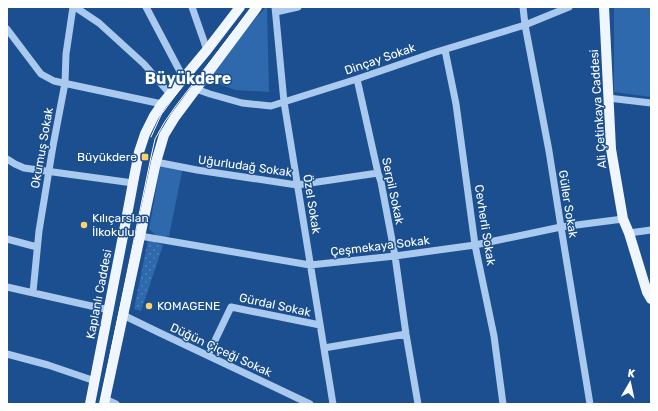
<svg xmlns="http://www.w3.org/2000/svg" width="658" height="411" viewBox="0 0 658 411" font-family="Rubik,sans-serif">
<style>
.grass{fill:url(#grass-dots)}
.park{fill:#2e69ad}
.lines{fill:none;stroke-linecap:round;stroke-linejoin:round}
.minor{stroke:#a9c9ee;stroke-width:7}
.major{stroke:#f0f6ff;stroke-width:10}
.tram{stroke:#fff;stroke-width:1}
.poi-dot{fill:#ffd166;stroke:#1b4f8f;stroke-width:1.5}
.labels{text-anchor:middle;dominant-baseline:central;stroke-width:3;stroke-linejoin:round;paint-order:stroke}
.street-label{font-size:12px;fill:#fff;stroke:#1b4f8f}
.poi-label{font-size:12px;fill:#fff;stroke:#1b4f8f;text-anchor:start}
.district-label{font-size:16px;font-weight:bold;fill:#fff;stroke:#1b4f8f}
</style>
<defs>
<pattern id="grass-dots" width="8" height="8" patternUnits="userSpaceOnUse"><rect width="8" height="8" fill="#2e69ad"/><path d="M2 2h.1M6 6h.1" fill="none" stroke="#4d80b9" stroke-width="1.8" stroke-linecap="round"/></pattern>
</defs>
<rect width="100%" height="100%" fill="#1b4f8f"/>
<path class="grass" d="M148 240 163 245 141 311 134 309Z"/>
<path class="park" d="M266 7H267L269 92 235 90 209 80 248 27Z
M614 7H651V97L614 92Z
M161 163 183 167 169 236 159 238 149 229Z"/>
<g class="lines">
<path class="minor" d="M75 7 99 23 144 64 170 94
M146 7 184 79
M192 7 207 50
M275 7 284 102 333 404
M523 7 525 25 549 151 561 227 590 404
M276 12 298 7
M7 29 41 74 54 81 162 104
M445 50 456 104 475 245 494 336 503 404
M357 79 378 173 381 182 395 256 406 334 418 404
M196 89 210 94 242 103 271 106 357 79 433 53 525 25 569 7
M608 98 651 103
M7 159 15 164 24 168 133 183
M156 162 197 170 297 185 378 173
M629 233 651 230
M140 236 310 265 395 256 475 245 561 227 623 219
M7 239 37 247
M7 287 109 310
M33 292 39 231 53 146 65 83 66 54 73 7
M123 315 158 332 310 404
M324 348 406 334
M7 354 48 365 95 381
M208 355 231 307 320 325
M105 399 116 404"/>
<path class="major" d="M604 7 611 149 623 219 629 233 647 292 651 299
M90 404 124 231 133 183 139 152 145 134 154 116 162 104 207 50 240 7
M104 404 156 162 164 135 175 117 257 7"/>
<path class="tram" d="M151 137 161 115 172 100 243 7
M100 404 151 157 155 139 164 123 175 107 252 7"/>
</g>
<g class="poi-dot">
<rect x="141" y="153" width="8" height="8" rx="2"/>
<circle cx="84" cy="225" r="4"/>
<circle cx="149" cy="306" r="4"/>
</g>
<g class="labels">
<g class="street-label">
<text transform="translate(380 59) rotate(-19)">Dinçay Sokak</text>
<text transform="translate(598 109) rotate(-94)">Ali Çetinkaya Caddesi</text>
<text transform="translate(42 148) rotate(-80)">Okumuş Sokak</text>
<text transform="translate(245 166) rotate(8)">Uğurludağ Sokak</text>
<text transform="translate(393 191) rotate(78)">Serpil Sokak</text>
<text transform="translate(312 204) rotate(81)">Özel Sokak</text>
<text transform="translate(568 204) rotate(81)">Güller Sokak</text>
<text transform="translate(485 225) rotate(81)">Cevherli Sokak</text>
<text transform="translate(380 246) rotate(-7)">Çeşmekaya Sokak</text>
<text transform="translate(99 294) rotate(-79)">Kaplanlı Caddesi</text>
<text transform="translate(275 305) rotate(12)">Gürdal Sokak</text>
<text transform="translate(221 350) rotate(25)">Düğün Çiçeği Sokak</text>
</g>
<g class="poi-label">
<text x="137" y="157" text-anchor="end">Büyükdere</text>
<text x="92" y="218">Kılıçarslan<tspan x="92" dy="14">İlkokulu</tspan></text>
<text x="157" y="306">KOMAGENE</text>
</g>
<g class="district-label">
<text x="188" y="78">Büyükdere</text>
</g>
</g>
<rect width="658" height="411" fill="none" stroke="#ffffff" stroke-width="16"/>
<g transform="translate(630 383) rotate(9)" stroke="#1b4f8f" stroke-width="3" paint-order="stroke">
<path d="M0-3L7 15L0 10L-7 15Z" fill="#ffffff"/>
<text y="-6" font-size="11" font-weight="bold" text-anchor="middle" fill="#ffffff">K</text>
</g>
</svg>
